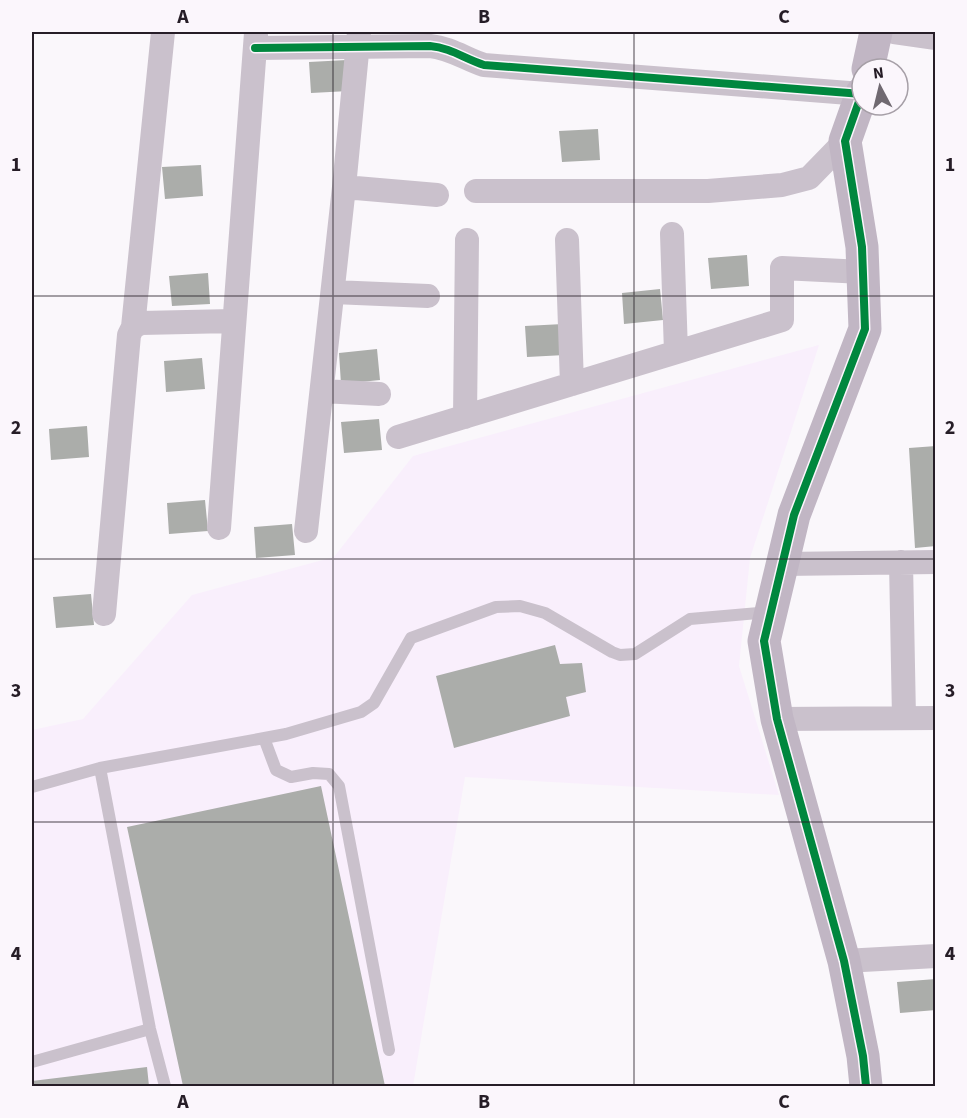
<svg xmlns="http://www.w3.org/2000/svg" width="967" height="1118" viewBox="0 0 967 1118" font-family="'Source Sans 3',sans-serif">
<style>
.built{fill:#f9effc}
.building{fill:#abadaa}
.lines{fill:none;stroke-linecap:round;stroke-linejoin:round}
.lane{stroke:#cac1cc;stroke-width:12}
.street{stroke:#cac1cc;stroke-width:24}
.secondary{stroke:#c1b6c4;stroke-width:33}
.cycleway-casing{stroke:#fbf6fc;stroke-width:11}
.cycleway{stroke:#00873e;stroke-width:8}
.grid{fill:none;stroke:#261d27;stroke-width:1.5;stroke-opacity:0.55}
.neatline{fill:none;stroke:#261d27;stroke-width:2}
.grid-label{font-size:20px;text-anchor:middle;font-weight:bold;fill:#261d27}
</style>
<rect width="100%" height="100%" fill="#faf7fb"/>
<path class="built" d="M819 345 750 558 739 666 779 795 465 777 413 1086H32V730L83 719 192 595 334 557 413 456Z"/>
<path class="building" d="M347 60 349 91 311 93 309 62Z
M598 129 600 160 562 162 559 131Z
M201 165 203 196 165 199 162 167Z
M747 255 749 286 711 289 708 258Z
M208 273 210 304 172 306 169 276Z
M660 289 663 320 624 324 622 293Z
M563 324 565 355 527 357 525 326Z
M377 349 380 380 341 384 339 353Z
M202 358 205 389 166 392 164 361Z
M379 419 382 450 344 453 341 422Z
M87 426 89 457 51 460 49 429Z
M936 446V546L915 548 909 448Z
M205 500 208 531 169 534 167 503Z
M292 524 295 555 256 558 254 527Z
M91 594 94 625 56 628 53 597Z
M555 645 560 664 582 663 586 692 566 697 570 716 454 748 436 676Z
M321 786 385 1086H183L127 827Z
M936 979V1010L900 1013 897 982Z
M147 1067 149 1086H32V1081Z"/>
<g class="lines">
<path class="lane" d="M264 738 276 770 291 777 313 773 329 774 339 786 389 1050
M100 768 150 1029 165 1086
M32 787 100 768 286 734 361 712 374 703 411 638 496 607 520 606 545 613 612 652 620 655 635 654 690 619 770 612
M32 1062 150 1029"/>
<path class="street" d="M894 32 936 38
M255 48 430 46C451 48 465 59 484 65L862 94
M344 187 437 195
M476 191H708L782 185 809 178 845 141
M672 234 676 352
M567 240 572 384
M333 292 428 296
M133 327 163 32
M322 391 379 394
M465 417 467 240
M398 437 782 320V268L863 272
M219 528 256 33
M306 531 344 187 359 32
M901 562 904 718
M783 564 936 562
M104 614 129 335 133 327 141 323 233 321
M777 719 936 718
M844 961 936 956"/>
<path class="secondary" d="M868 69 876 32
M862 93 845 141 862 247 865 329 794 515 764 641 777 719 844 961 863 1056 866 1086"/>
<defs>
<path id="cycleway" d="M255 48 430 46C451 48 465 59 484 65L862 94
M862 93 845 141 862 247 865 329 794 515 764 641 777 719 844 961 863 1056 866 1086"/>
</defs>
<use href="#cycleway" class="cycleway-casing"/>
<use href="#cycleway" class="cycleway"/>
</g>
<path class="grid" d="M333 32V1086M634 32V1086M32 296H936M32 559H936M32 822H936"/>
<rect width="967" height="1118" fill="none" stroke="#fbf6fc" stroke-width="66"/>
<g transform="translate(880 87) rotate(353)"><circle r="28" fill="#fbf6fc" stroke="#a69fa7" stroke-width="1.5"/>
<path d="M0-4.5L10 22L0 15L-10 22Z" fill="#706971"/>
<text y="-9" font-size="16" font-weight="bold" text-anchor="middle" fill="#261d27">N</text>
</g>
<rect x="33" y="33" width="901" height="1052" class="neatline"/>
<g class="grid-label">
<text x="183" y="23">A</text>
<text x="484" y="23">B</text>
<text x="784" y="23">C</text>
<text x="16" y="171">1</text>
<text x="950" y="171">1</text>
<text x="16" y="434">2</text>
<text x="950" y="434">2</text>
<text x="16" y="697">3</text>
<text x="950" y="697">3</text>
<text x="16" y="960">4</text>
<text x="950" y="960">4</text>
<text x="183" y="1108">A</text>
<text x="484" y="1108">B</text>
<text x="784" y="1108">C</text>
</g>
</svg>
